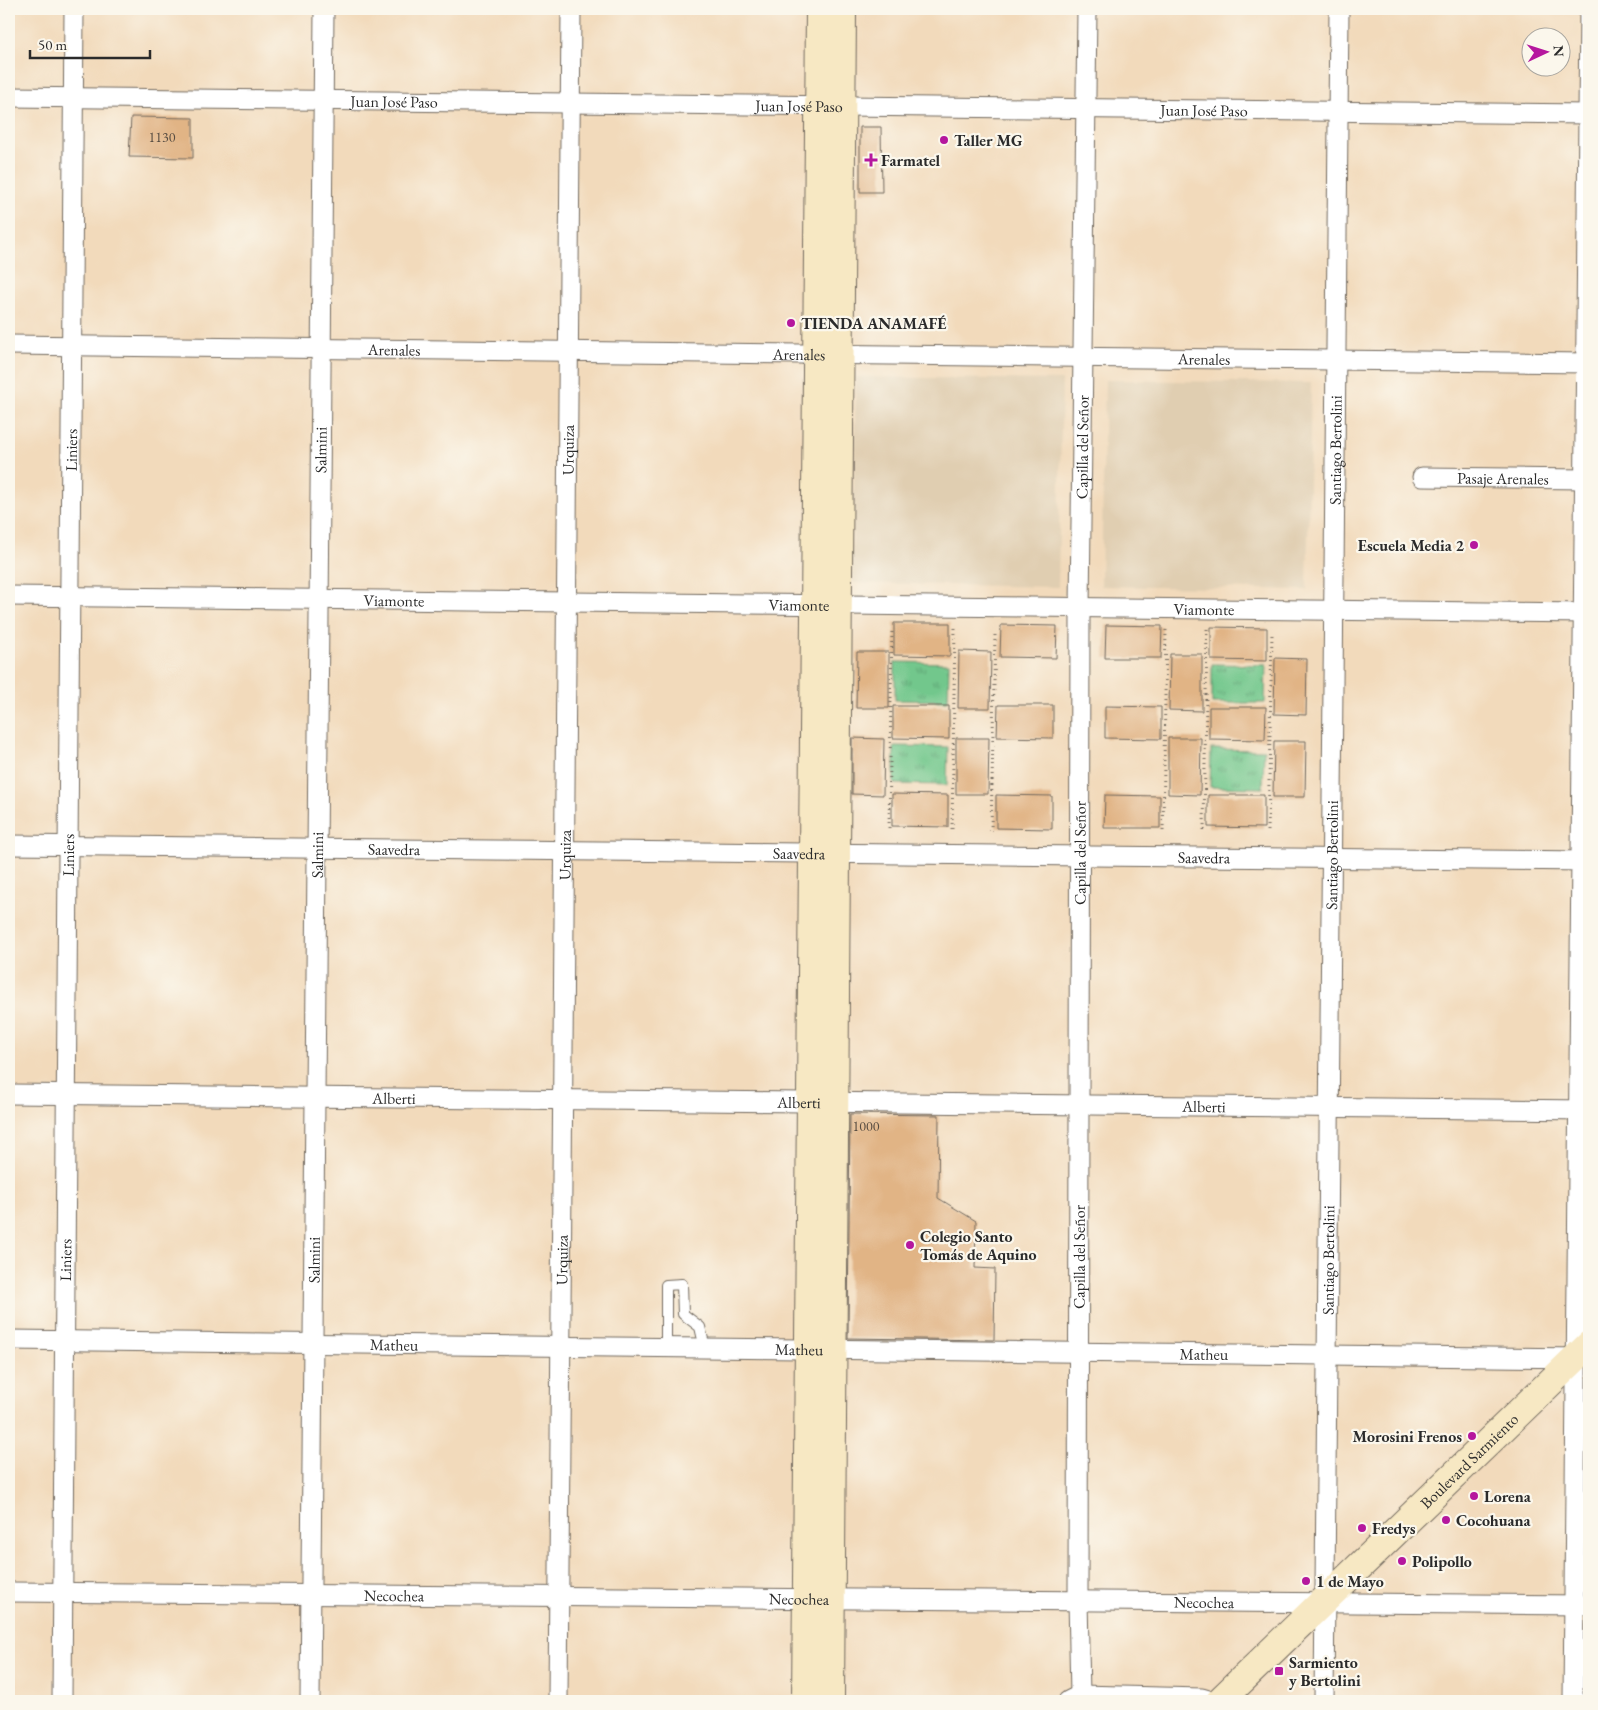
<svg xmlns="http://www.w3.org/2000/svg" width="1598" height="1710" viewBox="0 0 1598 1710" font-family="'EB Garamond',serif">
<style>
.built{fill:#e0ceb1}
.grass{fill:url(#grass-tufts);stroke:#4e795c}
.building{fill:#e1b485}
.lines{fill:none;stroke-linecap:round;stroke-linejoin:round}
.lane-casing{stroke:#71685d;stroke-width:12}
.street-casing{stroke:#71685d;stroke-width:21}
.secondary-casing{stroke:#71685d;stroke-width:30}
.path{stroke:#71685d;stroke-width:3;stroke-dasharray:1 4;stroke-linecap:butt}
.lane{stroke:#fff;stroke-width:10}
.street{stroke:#fff;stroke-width:19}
.secondary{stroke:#f7e8c3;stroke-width:28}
.poi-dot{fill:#b5179e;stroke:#fbf7ec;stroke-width:2}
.labels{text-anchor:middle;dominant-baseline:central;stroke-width:4.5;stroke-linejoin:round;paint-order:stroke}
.number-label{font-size:14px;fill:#584d42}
.street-label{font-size:16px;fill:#2b2b2b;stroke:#fbf7ec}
.poi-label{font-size:16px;font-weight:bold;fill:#2b2b2b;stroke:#fbf7ec;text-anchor:start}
</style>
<defs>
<pattern id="grass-tufts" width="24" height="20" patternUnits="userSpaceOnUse" patternTransform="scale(1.25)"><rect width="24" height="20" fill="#72c78c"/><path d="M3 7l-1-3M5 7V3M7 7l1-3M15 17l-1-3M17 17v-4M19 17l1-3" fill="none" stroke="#5ea273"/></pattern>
</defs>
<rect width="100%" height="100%" fill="#fbf7ec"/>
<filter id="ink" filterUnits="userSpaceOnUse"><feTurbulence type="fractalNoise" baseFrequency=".02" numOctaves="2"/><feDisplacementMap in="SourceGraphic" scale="10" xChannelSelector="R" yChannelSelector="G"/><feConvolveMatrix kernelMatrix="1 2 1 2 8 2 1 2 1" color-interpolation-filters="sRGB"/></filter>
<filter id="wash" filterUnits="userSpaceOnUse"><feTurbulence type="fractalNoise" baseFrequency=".0096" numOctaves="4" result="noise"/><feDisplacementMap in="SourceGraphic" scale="20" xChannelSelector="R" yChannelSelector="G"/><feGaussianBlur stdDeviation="1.12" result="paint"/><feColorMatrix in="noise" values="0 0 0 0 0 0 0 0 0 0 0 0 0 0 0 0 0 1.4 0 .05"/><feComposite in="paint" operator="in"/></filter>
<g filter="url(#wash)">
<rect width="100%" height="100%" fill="#f2dabb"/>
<path class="built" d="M856 377 1062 380 1058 587 852 583Z
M1105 380 1311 383 1307 590 1101 586Z"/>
<path class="grass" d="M895 662 949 663 948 701 895 700Z
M1212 664 1266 665 1265 703H1212Z
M894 746 948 747 947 785 894 784Z
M1211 749 1264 750 1263 788 1210 787Z"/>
<g id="blocks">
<path class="building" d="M131 117 193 118V158L129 157Z
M860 127H881L882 192H860Z
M894 623H950V656L894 655Z
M1001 625 1057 626 1056 658 1000 657Z
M1106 625 1162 626 1161 658H1105Z
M1211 627 1267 628V661L1211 660Z
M959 651 991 652 990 708H958Z
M857 652H889V708H856Z
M1170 654H1202V711L1169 710Z
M1275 658 1307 659 1306 715 1274 714Z
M998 705H1053V738L997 737Z
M893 706H949V739L893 738Z
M1105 706 1161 707V739L1105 738Z
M1209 707H1266L1265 740 1209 739Z
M852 738 884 739 883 795 852 794Z
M956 738H989L988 794H956Z
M1168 738H1201L1200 795 1168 794Z
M1274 741H1306L1305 797H1273Z
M892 794 948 795V827L892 826Z
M996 795 1052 796V829L996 828Z
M1105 795 1160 796V828H1104Z
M1208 795H1264V828L1208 827Z
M850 1114 939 1115 938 1198 976 1221 975 1268 995 1269 994 1340 848 1338Z"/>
</g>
</g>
<g filter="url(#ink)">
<use href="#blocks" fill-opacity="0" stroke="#71685d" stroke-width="1"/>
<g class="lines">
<defs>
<path id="lane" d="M666 1347V1285L682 1284 683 1314 700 1327 705 1348"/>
<g id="street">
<path id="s1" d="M9 97 1589 114"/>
<path id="s2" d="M9 345 1589 363"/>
<path id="s3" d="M1422 477 1585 479"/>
<path id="s4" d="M9 596 1589 613"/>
<path id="s5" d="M9 845 1589 861"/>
<path id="s6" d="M9 1094 1589 1110"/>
<path id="s7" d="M9 1340 1581 1358"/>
<path id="s8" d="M9 1592 1589 1605"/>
<path id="s9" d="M1080 1695 1078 1600 1080 608 1087 9"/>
<path id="s10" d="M62 1701 74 9"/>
<path id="s11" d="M310 1701 324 9"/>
<path id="s12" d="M558 1701 571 9"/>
<path d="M1068 1701 1080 1695 1202 1698 1212 1701"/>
<path id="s13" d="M1324 1701 1339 9"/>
<path d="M1573 1701 1589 9"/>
</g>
<g id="secondary">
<path d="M806 1701 820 9"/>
<path d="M830 1701 842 9"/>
<path id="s14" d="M1220 1701 1589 1345"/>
</g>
</defs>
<use href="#lane" class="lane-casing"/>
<use href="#street" class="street-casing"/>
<use href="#secondary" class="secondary-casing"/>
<path class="path" d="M889 828 892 630
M952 829 955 627
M1204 830 1207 629
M991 831 995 635
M1163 831 1166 629
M1268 831 1272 634"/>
<use href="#lane" class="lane"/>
<use href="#street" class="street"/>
<use href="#secondary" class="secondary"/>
</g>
</g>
<g class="poi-dot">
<circle cx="944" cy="140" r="5"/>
<path d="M868.5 152.5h5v5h5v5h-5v5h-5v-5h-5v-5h5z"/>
<circle cx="791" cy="323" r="5"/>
<circle cx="1474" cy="545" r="5"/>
<circle cx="910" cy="1245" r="5"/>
<circle cx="1472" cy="1436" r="5"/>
<circle cx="1474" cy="1496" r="5"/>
<circle cx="1446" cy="1520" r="5"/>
<circle cx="1362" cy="1528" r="5"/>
<circle cx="1402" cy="1561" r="5"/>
<circle cx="1306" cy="1581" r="5"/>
<rect x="1274" y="1666" width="10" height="10" rx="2.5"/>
</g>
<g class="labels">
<g class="number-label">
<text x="162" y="137">1130</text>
<text x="866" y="1126">1000</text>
</g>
<g class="street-label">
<text stroke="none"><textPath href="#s1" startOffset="385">Juan José Paso</textPath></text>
<text stroke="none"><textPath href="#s1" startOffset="790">Juan José Paso</textPath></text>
<text stroke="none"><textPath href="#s1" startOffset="1195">Juan José Paso</textPath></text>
<text stroke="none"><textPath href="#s2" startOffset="385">Arenales</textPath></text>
<text stroke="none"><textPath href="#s2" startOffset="790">Arenales</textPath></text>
<text stroke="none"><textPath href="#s2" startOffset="1195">Arenales</textPath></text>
<text stroke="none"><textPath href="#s9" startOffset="1248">Capilla del Señor</textPath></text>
<text stroke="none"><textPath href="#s10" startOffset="1251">Liniers</textPath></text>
<text stroke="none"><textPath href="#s11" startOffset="1251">Salmini</textPath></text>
<text stroke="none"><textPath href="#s12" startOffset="1251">Urquiza</textPath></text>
<text stroke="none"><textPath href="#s13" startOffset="1251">Santiago Bertolini</textPath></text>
<text stroke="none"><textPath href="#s3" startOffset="81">Pasaje Arenales</textPath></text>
<text stroke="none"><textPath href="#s4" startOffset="385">Viamonte</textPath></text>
<text stroke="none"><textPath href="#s4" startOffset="790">Viamonte</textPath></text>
<text stroke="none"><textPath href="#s4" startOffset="1195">Viamonte</textPath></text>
<text stroke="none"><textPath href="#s5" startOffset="385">Saavedra</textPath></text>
<text stroke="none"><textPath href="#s9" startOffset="842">Capilla del Señor</textPath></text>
<text stroke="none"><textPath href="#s10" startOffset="846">Liniers</textPath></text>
<text stroke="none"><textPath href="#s11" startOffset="846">Salmini</textPath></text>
<text stroke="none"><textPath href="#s12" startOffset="846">Urquiza</textPath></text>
<text stroke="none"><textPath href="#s5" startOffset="790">Saavedra</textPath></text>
<text stroke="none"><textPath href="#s13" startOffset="846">Santiago Bertolini</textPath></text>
<text stroke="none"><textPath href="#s5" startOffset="1195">Saavedra</textPath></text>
<text stroke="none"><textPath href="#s6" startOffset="385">Alberti</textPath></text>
<text stroke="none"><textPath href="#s6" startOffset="790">Alberti</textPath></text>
<text stroke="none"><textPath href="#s6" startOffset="1195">Alberti</textPath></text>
<text stroke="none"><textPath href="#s9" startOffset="438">Capilla del Señor</textPath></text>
<text stroke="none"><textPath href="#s10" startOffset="441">Liniers</textPath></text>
<text stroke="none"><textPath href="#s11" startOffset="441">Salmini</textPath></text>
<text stroke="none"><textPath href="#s12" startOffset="441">Urquiza</textPath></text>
<text stroke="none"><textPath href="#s13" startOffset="441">Santiago Bertolini</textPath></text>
<text stroke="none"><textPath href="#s7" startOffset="385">Matheu</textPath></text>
<text stroke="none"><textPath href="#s7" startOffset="790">Matheu</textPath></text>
<text stroke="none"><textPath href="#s7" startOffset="1195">Matheu</textPath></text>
<text stroke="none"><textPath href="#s14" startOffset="346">Boulevard Sarmiento</textPath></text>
<text stroke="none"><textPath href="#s8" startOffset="385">Necochea</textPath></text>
<text stroke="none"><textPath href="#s8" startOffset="790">Necochea</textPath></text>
<text stroke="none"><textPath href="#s8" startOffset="1195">Necochea</textPath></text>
</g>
<g class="poi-label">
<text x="954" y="140">Taller MG</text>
<text x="881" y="160">Farmatel</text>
<text x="801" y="323">TIENDA ANAMAFÉ</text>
<text x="1464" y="545" text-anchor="end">Escuela Media 2</text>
<text x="920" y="1236">Colegio Santo<tspan x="920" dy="18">Tomás de Aquino</tspan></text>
<text x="1462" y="1436" text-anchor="end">Morosini Frenos</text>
<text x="1484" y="1496">Lorena</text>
<text x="1456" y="1520">Cocohuana</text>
<text x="1372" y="1528">Fredys</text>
<text x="1412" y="1561">Polipollo</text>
<text x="1316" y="1581">1 de Mayo</text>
<text x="1289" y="1662">Sarmiento<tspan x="1289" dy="18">y Bertolini</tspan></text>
</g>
</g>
<rect width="1598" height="1710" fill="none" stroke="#fbf7ec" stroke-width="30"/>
<g transform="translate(1546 52) rotate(86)"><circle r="24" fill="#fbf7ec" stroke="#a8a59f"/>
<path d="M0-4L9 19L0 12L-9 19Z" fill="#b5179e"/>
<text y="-8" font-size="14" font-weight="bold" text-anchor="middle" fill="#2b2b2b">N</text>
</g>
<path d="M30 50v8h120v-8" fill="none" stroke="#2b2b2b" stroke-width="2.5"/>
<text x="38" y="50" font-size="15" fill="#2b2b2b" stroke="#fbf7ec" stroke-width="4" paint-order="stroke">50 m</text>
</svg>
